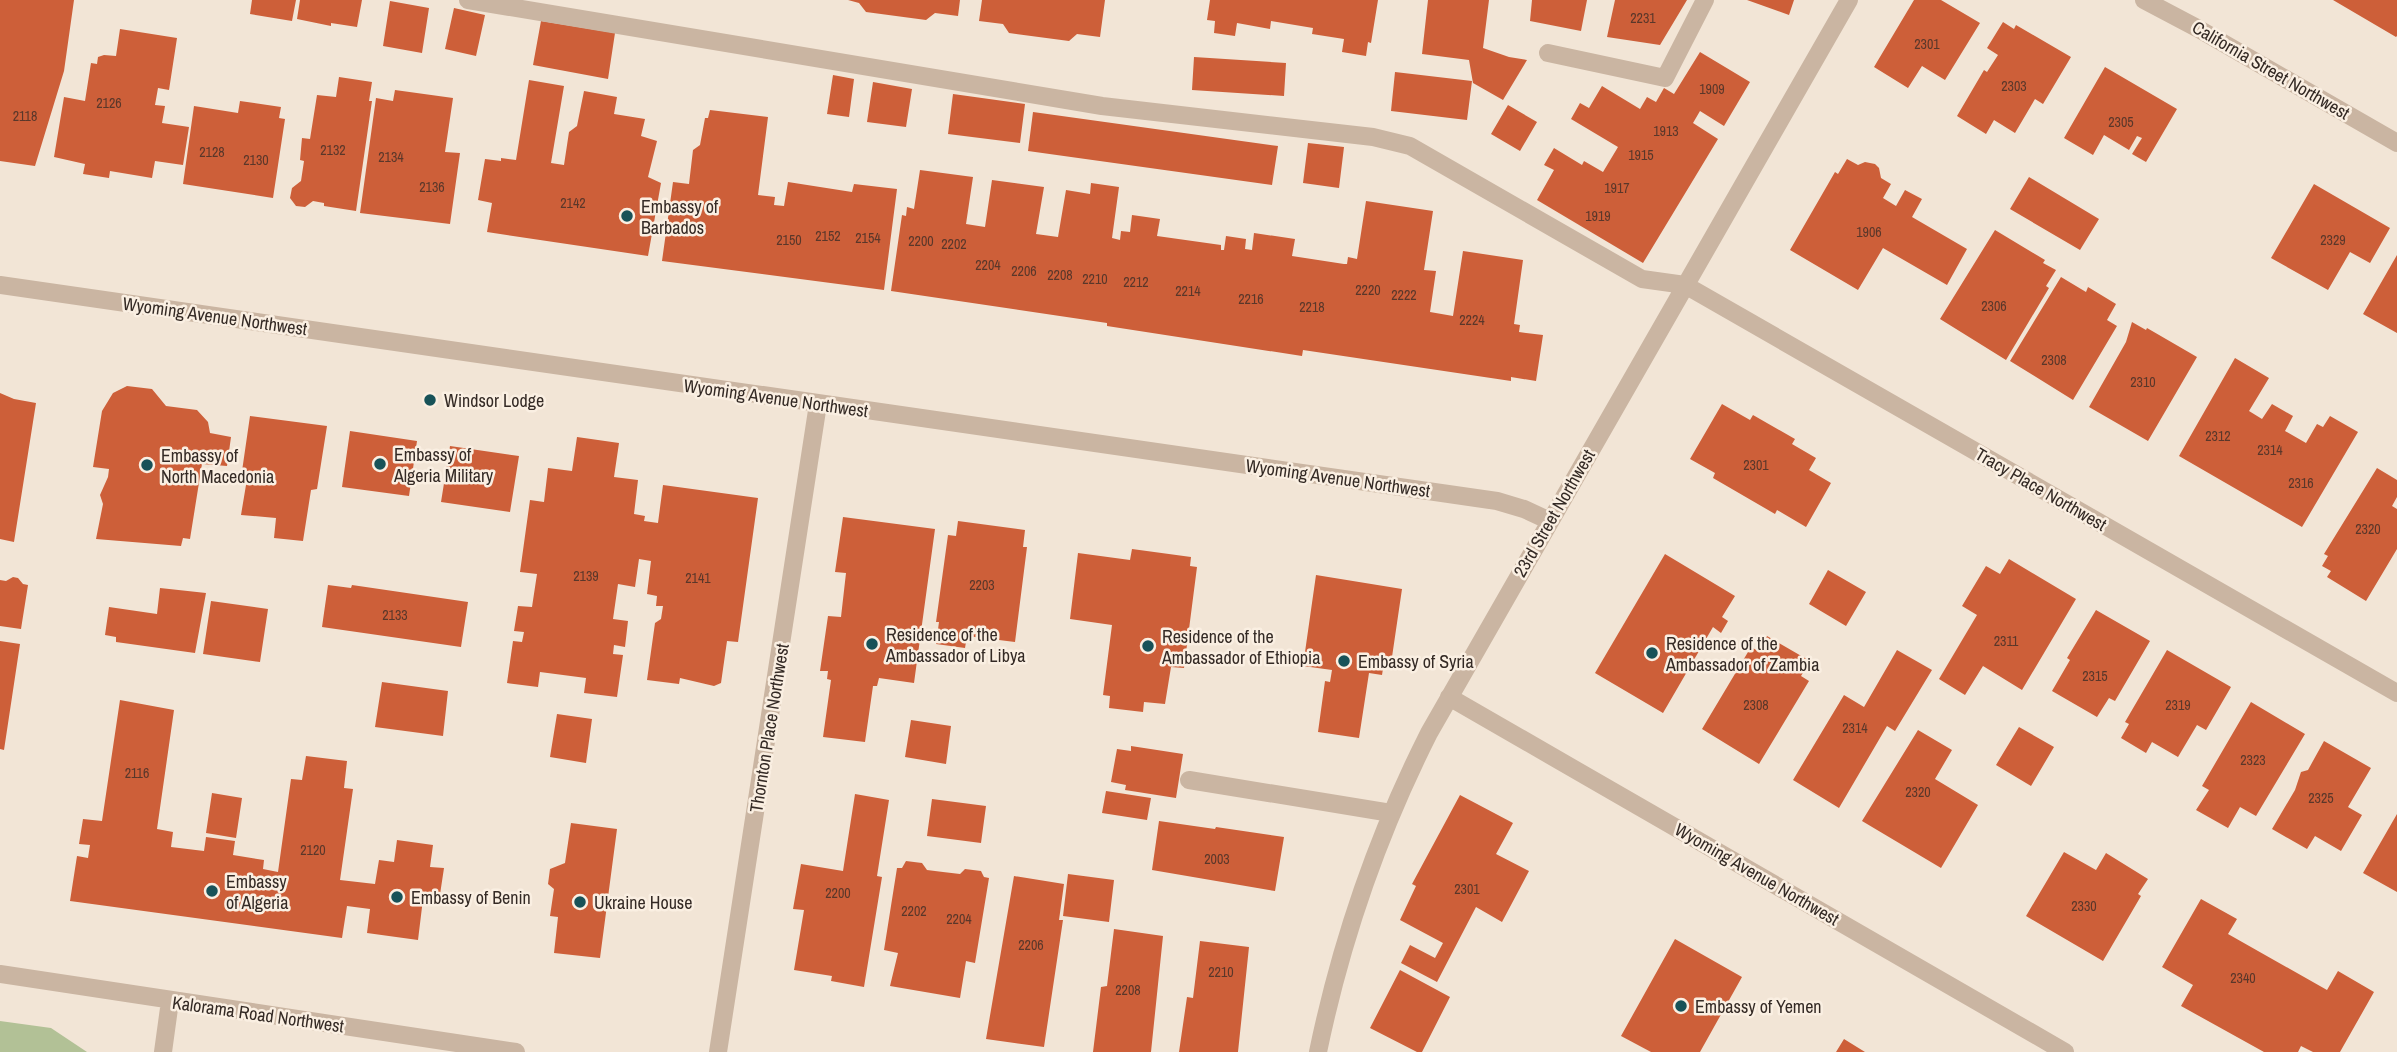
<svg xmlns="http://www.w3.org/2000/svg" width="2397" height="1052" viewBox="0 0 2397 1052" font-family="'Archivo Narrow',sans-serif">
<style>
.green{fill:#b2c196}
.building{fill:#cd5f39}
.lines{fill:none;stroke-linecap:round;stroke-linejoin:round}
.minor{stroke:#cab5a2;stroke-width:18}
.poi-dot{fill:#185258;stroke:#faefe2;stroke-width:2.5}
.labels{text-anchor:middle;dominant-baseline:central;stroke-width:5;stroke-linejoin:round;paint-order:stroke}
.number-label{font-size:14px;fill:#5a372a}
.street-label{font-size:18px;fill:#342a25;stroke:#faefe2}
.poi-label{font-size:18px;fill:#342a25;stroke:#faefe2;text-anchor:start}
</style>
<rect width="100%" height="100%" fill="#f2e5d6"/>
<path class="green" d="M0 1021 51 1028 87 1052H0Z"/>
<path class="building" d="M0 0H74L64 71 35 166 0 161Z
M252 0H296L292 21 250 14Z
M300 0H362L357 27 331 23V26L297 19Z
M848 0H960L958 16 935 13 926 20 866 12 859 3Z
M982 0H1105L1100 37 1077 34 1069 41 1009 33 1003 24 979 21Z
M1210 0H1378L1371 43 1368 42 1366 56 1342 52 1344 39 1312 34 1313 28 1271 21 1270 29 1237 23 1235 36 1214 33 1215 21 1207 20Z
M1428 0H1489L1483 48 1509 57 1527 60 1503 100 1473 83 1469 60 1422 54Z
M1532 0H1587L1581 31 1530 21Z
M1615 0H1687L1660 45 1607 37Z
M1747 0H1794L1789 15Z
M1914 0H1941L1980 23 1945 80 1922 66 1908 88 1874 67Z
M2333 0H2397V36L2396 37Z
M390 1 429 8 422 53 383 46Z
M454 8 485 15 476 56 445 49Z
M541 21 615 33 608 79 533 65Z
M2003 22 2014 29 2016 25 2071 57 2043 104 2035 99 2015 133 1994 120 1986 134 1957 116 1984 70 1987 72 1998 55 1987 48Z
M120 29 177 38 169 90 158 88 155 105 165 106 162 123 189 127 183 165 155 161 152 178 110 171 109 178 83 174 85 164 54 157 64 97 85 101 91 63 97 64 98 57 104 55 116 56Z
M1700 52 1750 82 1724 126 1700 111 1693 123 1718 139 1643 263 1537 200 1554 170 1544 165 1554 148 1582 165 1584 161 1603 172 1618 147 1571 119 1580 103 1589 108 1602 86 1640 109 1647 97 1656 102 1664 88 1674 94Z
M1194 57 1286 63 1284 96 1192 90Z
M2105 67 2177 109 2146 162 2132 154 2142 138 2137 136 2129 150 2104 135 2093 155 2064 138Z
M1395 72 1472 81 1467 120 1391 111Z
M833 75 854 79 849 117 827 114Z
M339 77 372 82 369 101H372L356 211 324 206V203L313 201 305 207 296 206 290 198 292 188 301 181 304 161 300 160 302 138 310 139 317 95 336 97Z
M529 80 564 86 551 163 564 165 569 132 577 126 584 91 617 97 614 114 645 119 641 136 657 141 648 177 661 183 648 256 487 232 492 203 478 200 485 159 501 161V158L516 160Z
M873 82 912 89 906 127 867 122Z
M395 90 453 98 445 152 460 153 450 224 360 213 376 98 393 101Z
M953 94 1025 104 1020 143 948 134Z
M240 101 281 107 279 118 285 119 273 198 183 184 194 106 238 113Z
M1508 105 1537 122 1520 151 1491 134Z
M710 110 768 117 758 195 775 197 774 205 784 206 788 182 852 192 854 184 897 189 884 290 662 261 673 182 689 184 693 150 700 145 705 118H708Z
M1033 112 1278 146 1272 185 1028 151Z
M1308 143 1344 147 1339 188 1303 183Z
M1847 159 1858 165 1865 162 1875 164 1879 168 1881 178 1891 184 1883 198 1896 206 1905 190 1922 199 1912 217 1967 249 1947 285 1883 248 1858 290 1790 250 1835 172 1838 174Z
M920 170 973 177 966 224 985 227 992 180 1044 187 1036 234 1058 237 1066 190 1090 194 1091 183 1119 187 1112 238 1120 240 1121 231 1130 232 1132 215 1160 219 1157 236 1221 245V250H1224L1226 236 1246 239 1245 249 1252 250 1254 233 1295 239 1292 256 1344 264H1347L1348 257 1357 259 1366 201 1433 211 1424 270 1436 271 1430 312 1453 316 1463 251 1523 260 1514 324 1520 325 1519 332 1543 335 1536 381 1511 377V381L1303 350 1302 356 1107 326V323L891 291 902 215 906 216 907 207 914 209Z
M2029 177 2099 219 2080 250 2010 209Z
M2314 184 2390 228 2370 263 2350 252 2328 290 2271 258Z
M1995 230 2045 260 2043 263 2056 270 2046 286 2049 288 2006 360 1940 319Z
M2397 255V333L2363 314Z
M2061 277 2086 292 2088 287 2116 304 2107 320 2117 326 2073 400 2010 361Z
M2132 322 2146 330 2147 328 2197 357 2148 441 2089 407 2126 342Z
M2235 358 2269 378 2249 411 2262 419 2272 404 2293 416 2285 431 2306 443 2317 424 2323 427 2330 416 2358 432 2302 527 2179 456Z
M127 386 152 389 166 406 197 410 208 422 210 433 231 437 227 466 202 464 190 539 183 538 181 546 96 539 103 504 100 495 108 477 109 469 93 467 102 411 113 393Z
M0 393 14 399 36 403 14 542 0 539Z
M1722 404 1750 420 1753 415 1795 439 1792 444 1816 458 1809 470 1831 483 1806 527 1777 510 1775 514 1713 478 1715 473 1690 459Z
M250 416 327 426 317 489 311 490 303 541 274 538 276 518 241 515 247 479 241 478Z
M350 431 417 441 409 496 342 487Z
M577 437 619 443 614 477 638 480 634 514 645 516 644 521 658 523 663 485 758 498 738 642 727 641 721 683 714 686 680 678 679 684 647 680 655 623 661 619 663 606H656L657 596 647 594 651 561 639 559 635 587 618 584 613 619 628 621 625 647 614 645 613 654 623 655 617 697 584 693 586 678 540 672 538 687 507 683 513 641 522 642 524 632 514 631 518 606 532 607 537 574 520 572 530 500 544 502 548 468 572 471Z
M450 446 519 456 510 512 441 502Z
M2377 468 2397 480V497L2392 506 2397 509V549L2366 601 2327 577 2331 571 2322 566 2328 556 2324 554Z
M843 517 935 529 914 683 879 678 877 686H873L865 742 823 737 831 680 827 679 828 671H820L828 616 841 617 846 573 835 572Z
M958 521 1025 530 1023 547H1027L1015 642 967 636 965 648 936 644 939 622H936L948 535 956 536Z
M1132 549 1191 557 1190 566 1197 567 1184 668 1171 667 1165 704 1144 702 1143 712 1109 708 1110 696 1103 695 1112 625 1070 619 1078 553 1130 560Z
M1665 554 1735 596 1722 617 1728 621 1721 633 1713 627 1663 713 1595 673Z
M2009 559 2076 599 2022 690 1983 666 1965 695 1939 679 1977 615 1962 606 1986 566 2000 574Z
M1828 570 1866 592 1846 626 1809 604Z
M1316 575 1402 589 1392 657 1385 656 1382 675 1369 673 1359 738 1318 732 1325 681 1330 682 1332 670 1303 666Z
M13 577 18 578 23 584 28 585 21 629 0 626V580L6 581Z
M328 585 351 588 352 585 468 602 461 647 322 627Z
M160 588 206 593 195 653 116 642V637L105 635 109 607 157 614Z
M211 601 268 609 260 662 203 654Z
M2096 610 2150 641 2115 701 2109 698 2097 717 2052 691 2070 660 2067 658Z
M1767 636 1810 661 1801 676 1809 681 1759 764 1702 729 1751 647 1758 651Z
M0 641 20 644 4 750 0 749Z
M1897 650 1932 670 1895 731 1887 726 1839 808 1793 780 1844 695 1864 707Z
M2167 650 2231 687 2206 730 2197 725 2178 757 2152 742 2146 753 2121 738 2129 724 2125 722Z
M382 682 448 691 443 736 375 727Z
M120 700 174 710 157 829 173 832 171 847 204 851 206 837 235 841 233 855 264 860 263 869 278 872 291 779 302 780 306 756 347 761 344 788 353 789 340 880 375 884 379 860 394 862 397 840 433 845 430 867 444 868 439 901 423 899 418 940 367 933 370 909 347 906 342 938 70 901 77 856 88 858 90 845 79 844 83 819 102 821Z
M2251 702 2305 734 2256 816 2240 807 2228 828 2196 810 2209 790 2202 786Z
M557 714 592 719 586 763 550 757Z
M911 720 951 726 946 764 905 757Z
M2019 727 2054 747 2031 786 1996 765Z
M1918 730 1952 750 1935 779 1978 805 1941 868 1862 821Z
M2324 741 2371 768 2348 807 2362 815 2341 851 2315 836 2307 849 2272 829 2295 790 2301 772 2308 770Z
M1131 746 1183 754 1176 798 1125 790 1126 785 1111 782 1117 749 1131 751Z
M1106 791 1151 798 1147 820 1102 813Z
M212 793 242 798 236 838 206 833Z
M855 794 889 800 877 876 882 877 864 987 831 981 832 976 794 970 804 910 793 909 801 864 843 871Z
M1460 795 1513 823 1496 854 1529 871 1502 922 1476 907 1437 982 1401 963 1410 945 1435 958 1443 943 1400 920 1416 886 1412 884Z
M932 799 986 806 981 843 927 836Z
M2397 814V892L2363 873Z
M1159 821 1215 829 1216 827 1284 837 1275 891 1152 870Z
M571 823 617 829 600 958 554 953 558 917 550 916 554 889 548 884 550 869 565 863Z
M2064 852 2096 870 2106 853 2148 879 2138 894 2141 896 2103 961 2026 916Z
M906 861 922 863 927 870 943 872 960 874 965 869 981 871 984 877 989 878 975 963 966 961 960 998 890 986 898 953 884 950 897 868H902Z
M1068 874 1114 880 1109 922 1063 916Z
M1014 876 1064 884 1059 920H1063L1044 1047 986 1039Z
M2201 899 2237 919 2228 934 2327 990 2338 971 2374 992 2340 1052H2313L2301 1046 2298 1052H2264L2181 1006 2193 985 2162 967Z
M1114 929 1163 936 1151 1052H1093L1101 987 1107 986Z
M1675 939 1742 977 1700 1052H1651L1621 1036Z
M1200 941 1249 947 1238 1052H1179L1187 997 1193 998Z
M1400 970 1450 997 1422 1052H1417L1370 1028Z
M1844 1039 1865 1052H1836Z"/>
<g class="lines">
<path class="minor" d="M468 0 1102 106 1373 137 1410 146 1642 279 1685 285 2397 693
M2144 0 2197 28 2397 143
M1548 53 1665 78 1705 0
M0 285 1497 501 1524 509 1550 521
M1449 697 2065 1052
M1189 780 1391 813
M0 974 516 1052
M163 1052 170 1001
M718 1052 818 404
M1318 1052C1341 941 1378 834 1429 733L1849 0"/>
</g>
<g class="poi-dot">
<circle cx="627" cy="216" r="7"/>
<circle cx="430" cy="400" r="7"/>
<circle cx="380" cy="464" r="7"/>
<circle cx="147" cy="465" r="7"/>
<circle cx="872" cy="644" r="7"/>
<circle cx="1148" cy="646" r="7"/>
<circle cx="1652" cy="653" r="7"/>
<circle cx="1344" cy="661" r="7"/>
<circle cx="212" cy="891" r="7"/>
<circle cx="397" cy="897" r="7"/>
<circle cx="580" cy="902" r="7"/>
<circle cx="1681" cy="1006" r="7"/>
</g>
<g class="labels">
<g class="number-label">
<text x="1643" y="18">2231</text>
<text x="1927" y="44">2301</text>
<text x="2014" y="86">2303</text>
<text x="1712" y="89">1909</text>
<text x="109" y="103">2126</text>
<text x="25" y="116">2118</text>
<text x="2121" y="122">2305</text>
<text x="1666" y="131">1913</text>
<text x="333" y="150">2132</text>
<text x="212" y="152">2128</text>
<text x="1641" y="155">1915</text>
<text x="391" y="157">2134</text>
<text x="256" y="160">2130</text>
<text x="432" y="187">2136</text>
<text x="1617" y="188">1917</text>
<text x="573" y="203">2142</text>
<text x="1598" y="216">1919</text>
<text x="1869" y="232">1906</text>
<text x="828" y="236">2152</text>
<text x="868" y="238">2154</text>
<text x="789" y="240">2150</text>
<text x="2333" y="240">2329</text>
<text x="921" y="241">2200</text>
<text x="954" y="244">2202</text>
<text x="988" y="265">2204</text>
<text x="1024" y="271">2206</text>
<text x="1060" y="275">2208</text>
<text x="1095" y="279">2210</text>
<text x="1136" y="282">2212</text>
<text x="1368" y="290">2220</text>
<text x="1188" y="291">2214</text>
<text x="1404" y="295">2222</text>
<text x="1251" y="299">2216</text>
<text x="1994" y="306">2306</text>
<text x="1312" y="307">2218</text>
<text x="1472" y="320">2224</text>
<text x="2054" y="360">2308</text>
<text x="2143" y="382">2310</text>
<text x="2218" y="436">2312</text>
<text x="2270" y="450">2314</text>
<text x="1756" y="465">2301</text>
<text x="2301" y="483">2316</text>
<text x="2368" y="529">2320</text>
<text x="586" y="576">2139</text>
<text x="698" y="578">2141</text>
<text x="982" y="585">2203</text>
<text x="395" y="615">2133</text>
<text x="2006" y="641">2311</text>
<text x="2095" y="676">2315</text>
<text x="1756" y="705">2308</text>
<text x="2178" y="705">2319</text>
<text x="1855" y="728">2314</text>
<text x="2253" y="760">2323</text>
<text x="137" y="773">2116</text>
<text x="1918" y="792">2320</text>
<text x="2321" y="798">2325</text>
<text x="313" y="850">2120</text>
<text x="1217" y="859">2003</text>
<text x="1467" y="889">2301</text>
<text x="838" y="893">2200</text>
<text x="2084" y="906">2330</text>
<text x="914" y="911">2202</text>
<text x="959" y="919">2204</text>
<text x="1031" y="945">2206</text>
<text x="1221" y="972">2210</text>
<text x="2243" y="978">2340</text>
<text x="1128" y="990">2208</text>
</g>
<g class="street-label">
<text transform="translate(2271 70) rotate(30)">California Street Northwest</text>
<text transform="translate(215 316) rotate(8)">Wyoming Avenue Northwest</text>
<text transform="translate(776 398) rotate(8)">Wyoming Avenue Northwest</text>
<text transform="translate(1338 478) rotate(8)">Wyoming Avenue Northwest</text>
<text transform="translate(2041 489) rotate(30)">Tracy Place Northwest</text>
<text transform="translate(1554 513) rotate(-60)">23rd Street Northwest</text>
<text transform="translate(769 728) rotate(-81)">Thornton Place Northwest</text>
<text transform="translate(1757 874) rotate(30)">Wyoming Avenue Northwest</text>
<text transform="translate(258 1014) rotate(8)">Kalorama Road Northwest</text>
</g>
<g class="poi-label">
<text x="641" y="206">Embassy of<tspan x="641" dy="21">Barbados</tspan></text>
<text x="444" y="400">Windsor Lodge</text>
<text x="394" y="454">Embassy of<tspan x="394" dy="21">Algeria Military</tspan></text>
<text x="161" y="455">Embassy of<tspan x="161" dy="21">North Macedonia</tspan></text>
<text x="886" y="634">Residence of the<tspan x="886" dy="21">Ambassador of Libya</tspan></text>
<text x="1162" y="636">Residence of the<tspan x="1162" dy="21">Ambassador of Ethiopia</tspan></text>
<text x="1666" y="643">Residence of the<tspan x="1666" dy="21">Ambassador of Zambia</tspan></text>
<text x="1358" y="661">Embassy of Syria</text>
<text x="226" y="881">Embassy<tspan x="226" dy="21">of Algeria</tspan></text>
<text x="411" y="897">Embassy of Benin</text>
<text x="594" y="902">Ukraine House</text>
<text x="1695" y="1006">Embassy of Yemen</text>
</g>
</g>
</svg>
